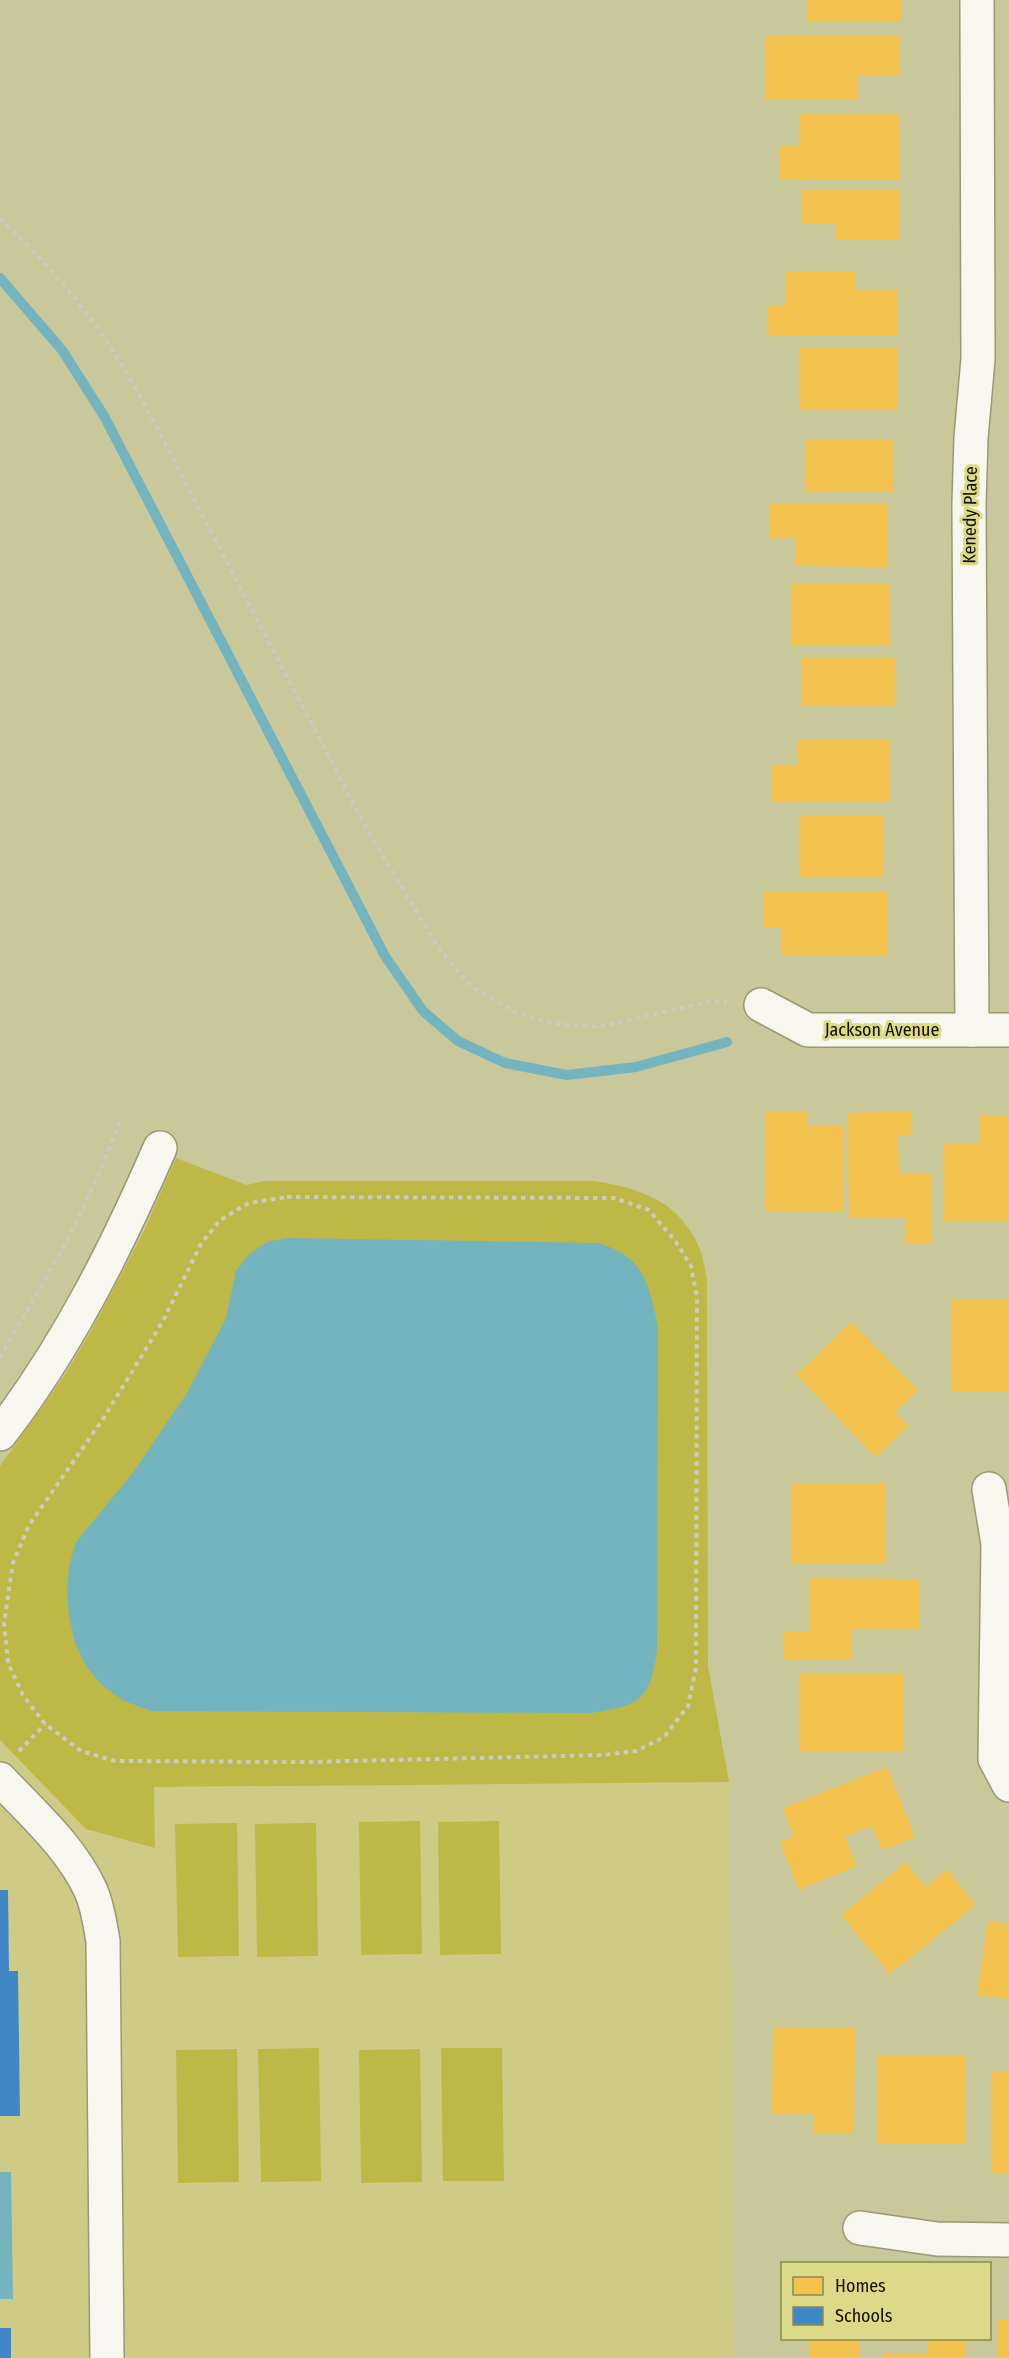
<svg xmlns="http://www.w3.org/2000/svg" width="1009" height="2358" viewBox="0 0 1009 2358" font-family="'Fira Sans Condensed',sans-serif">
	<style>
		.built { fill: #cecb86 }
		.green { fill: #beb946 }
		.water { fill: #73b4bf }
		.homes { fill: #f2c14e }
		.schools { fill: #3f88c5 }
		.lines { fill: none; stroke-linecap: round; stroke-linejoin: round }
		.stream { stroke: #73b4bf; stroke-width: 10 }
		.minor-casing { stroke: #999874; stroke-width: 36 }
		.path { stroke: #cccbbe; stroke-width: 4; stroke-dasharray: 4.5 4.5; stroke-linecap: butt }
		.minor { stroke: #f7f7f0; stroke-width: 33 }
		.labels { text-anchor: middle; dominant-baseline: central; stroke-width: 6; stroke-linejoin: round; paint-order: stroke }
		.street-label { font-size: 18px; fill: #121000; stroke: #dcd988 }
	</style>
	<rect width="100%" height="100%" fill="#c9c89b"/>
	<path class="built" d="M0 1740 86 1829 155 1847 154 1787 729 1782 733 2358H0Z"/>
	<g class="green">
		<path d="M176 1158 247 1185 263 1181H595C641 1189 678 1200 699 1247 703 1257 705 1269 707 1279L708 1666 729 1782 154 1787 155 1848 86 1829 0 1740V1466L64 1376 90 1333 143 1233Z"/>
		<path d="M420 1821 422 1954 361 1955 359 1822Z"/>
		<path d="M499 1821 501 1954 440 1955 438 1822Z"/>
		<path d="M237 1823 239 1956 178 1957 175 1824Z"/>
		<path d="M316 1823 318 1956 257 1957 255 1824Z"/>
		<path d="M319 2048 321 2181 261 2182 258 2049Z"/>
		<path d="M441 2048H502L504 2181H443Z"/>
		<path d="M237 2049 239 2182 178 2183 176 2050Z"/>
		<path d="M420 2049 422 2182 361 2183 359 2050Z"/>
	</g>
	<g class="water">
		<path d="M287 1238 599 1243C646 1258 649 1285 658 1328L657 1650C650 1701 640 1705 592 1713L151 1711 124 1701 102 1685 86 1666 75 1643 69 1616 67 1590 69 1566 76 1542 132 1474 187 1393 226 1318 236 1271 248 1255 267 1242Z"/>
		<path d="M0 2172H11L13 2299H0Z"/>
	</g>
	<g class="homes">
		<rect x="807" y="0" width="95" height="21"/>
		<path d="M766 35H900V75H858V99H766Z"/>
		<path d="M800 114H900V179H780V145H800Z"/>
		<path d="M802 190H900V240H835V223H802Z"/>
		<path d="M785 272H855V290H898V336H768V306H785Z"/>
		<rect x="800" y="348" width="98" height="62"/>
		<path d="M894 439V491L805 492V440Z"/>
		<path d="M770 503 888 504 887 567 795 566V538H769Z"/>
		<rect x="791" y="583" width="99" height="62"/>
		<rect x="801" y="658" width="95" height="48"/>
		<path d="M798 739H889V802H771V765H798Z"/>
		<path d="M799 815H883L884 877H799Z"/>
		<path d="M764 891H888V955H781V927H764Z"/>
		<path d="M808 1111V1126H843V1211H766L765 1112Z"/>
		<path d="M911 1111 912 1136H898L899 1174H931L932 1243H906V1218H849L847 1113Z"/>
		<path d="M980 1115H1009V1222H943V1143H980Z"/>
		<rect x="951" y="1300" width="58" height="91"/>
		<path d="M851 1322 918 1390 895 1412 909 1426 876 1457 796 1375Z"/>
		<rect x="792" y="1484" width="93" height="80"/>
		<path d="M810 1578 920 1579V1630L851 1629V1660L783 1659V1632H809Z"/>
		<rect x="800" y="1673" width="104" height="79"/>
		<path d="M887 1767 915 1837 882 1850 872 1826 845 1837 857 1866 799 1890 780 1842 794 1836 783 1808Z"/>
		<path d="M906 1862 926 1887 947 1869 976 1905 890 1974 841 1915Z"/>
		<path d="M988 1921 1009 1924V1999L977 1995Z"/>
		<path d="M773 2027H855L854 2134 814 2133V2113H772Z"/>
		<rect x="877" y="2055" width="89" height="89"/>
		<rect x="991" y="2072" width="18" height="101"/>
		<rect x="998" y="2319" width="11" height="39"/>
		<rect x="809" y="2338" width="50" height="20"/>
		<path d="M927 2338H966V2358H884V2353H927Z"/>
	</g>
	<g class="schools">
		<path d="M0 1890H8L9 1971H18L20 2116H0Z"/>
		<rect x="0" y="2328" width="11" height="30"/>
	</g>
	<g class="lines">
		<path class="stream" d="M0 278 62 350 104 416 385 956 423 1011 458 1041 505 1063 567 1075 636 1067 727 1042"/>
		<g class="minor-casing">
			<g id="minor">
				<path d="M761 1005 808 1030H1009"/>
				<path d="M972 1030 969 504 971 438 978 359 977 0"/>
				<path d="M0 1434C67 1347 116 1249 160 1148"/>
				<path d="M989 1489 998 1544 995 1759 1009 1785"/>
				<path d="M0 1779C32 1813 71 1847 91 1891 98 1907 100 1924 103 1941L107 2358"/>
				<path d="M860 2228 937 2239 1009 2240"/>
			</g>
		</g>
		<g class="path">
			<path d="M0 218C31 248 61 279 87 314 112 346 131 381 151 416L365 826 439 949 472 987 519 1014 558 1024 598 1027 711 1001 727 1002"/>
			<path d="M287 1197 614 1198 649 1210 676 1242 691 1266 697 1298 696 1668 688 1706 664 1737 636 1751 603 1755 307 1762 115 1761 81 1751 45 1724 23 1695 8 1663 4 1623 13 1563 29 1525 103 1419 163 1321 201 1244 220 1220 249 1203Z"/>
			<path d="M0 1358 68 1239 102 1167 120 1121"/>
			<path d="M19 1751 45 1724"/>
		</g>
		<use href="#minor" class="minor"/>
	</g>
	<g class="labels">
		<g class="street-label">
			<text transform="translate(970 515) rotate(-89)">Kenedy Place</text>
			<text x="882" y="1030">Jackson Avenue</text>
		</g>
	</g>
	<rect x="781" y="2262" width="210" height="78" fill="#dcd988" stroke="#8b8952" stroke-width="1.5"/>
	<rect x="793" y="2277" width="30" height="18" fill="#f2c14e" stroke="#8b8952" stroke-width="1.5"/>
	<text x="835" y="2292" font-size="18" fill="#121000">Homes</text>
	<rect x="793" y="2307" width="30" height="18" fill="#3f88c5" stroke="#8b8952" stroke-width="1.5"/>
	<text x="835" y="2322" font-size="18" fill="#121000">Schools</text>
</svg>
